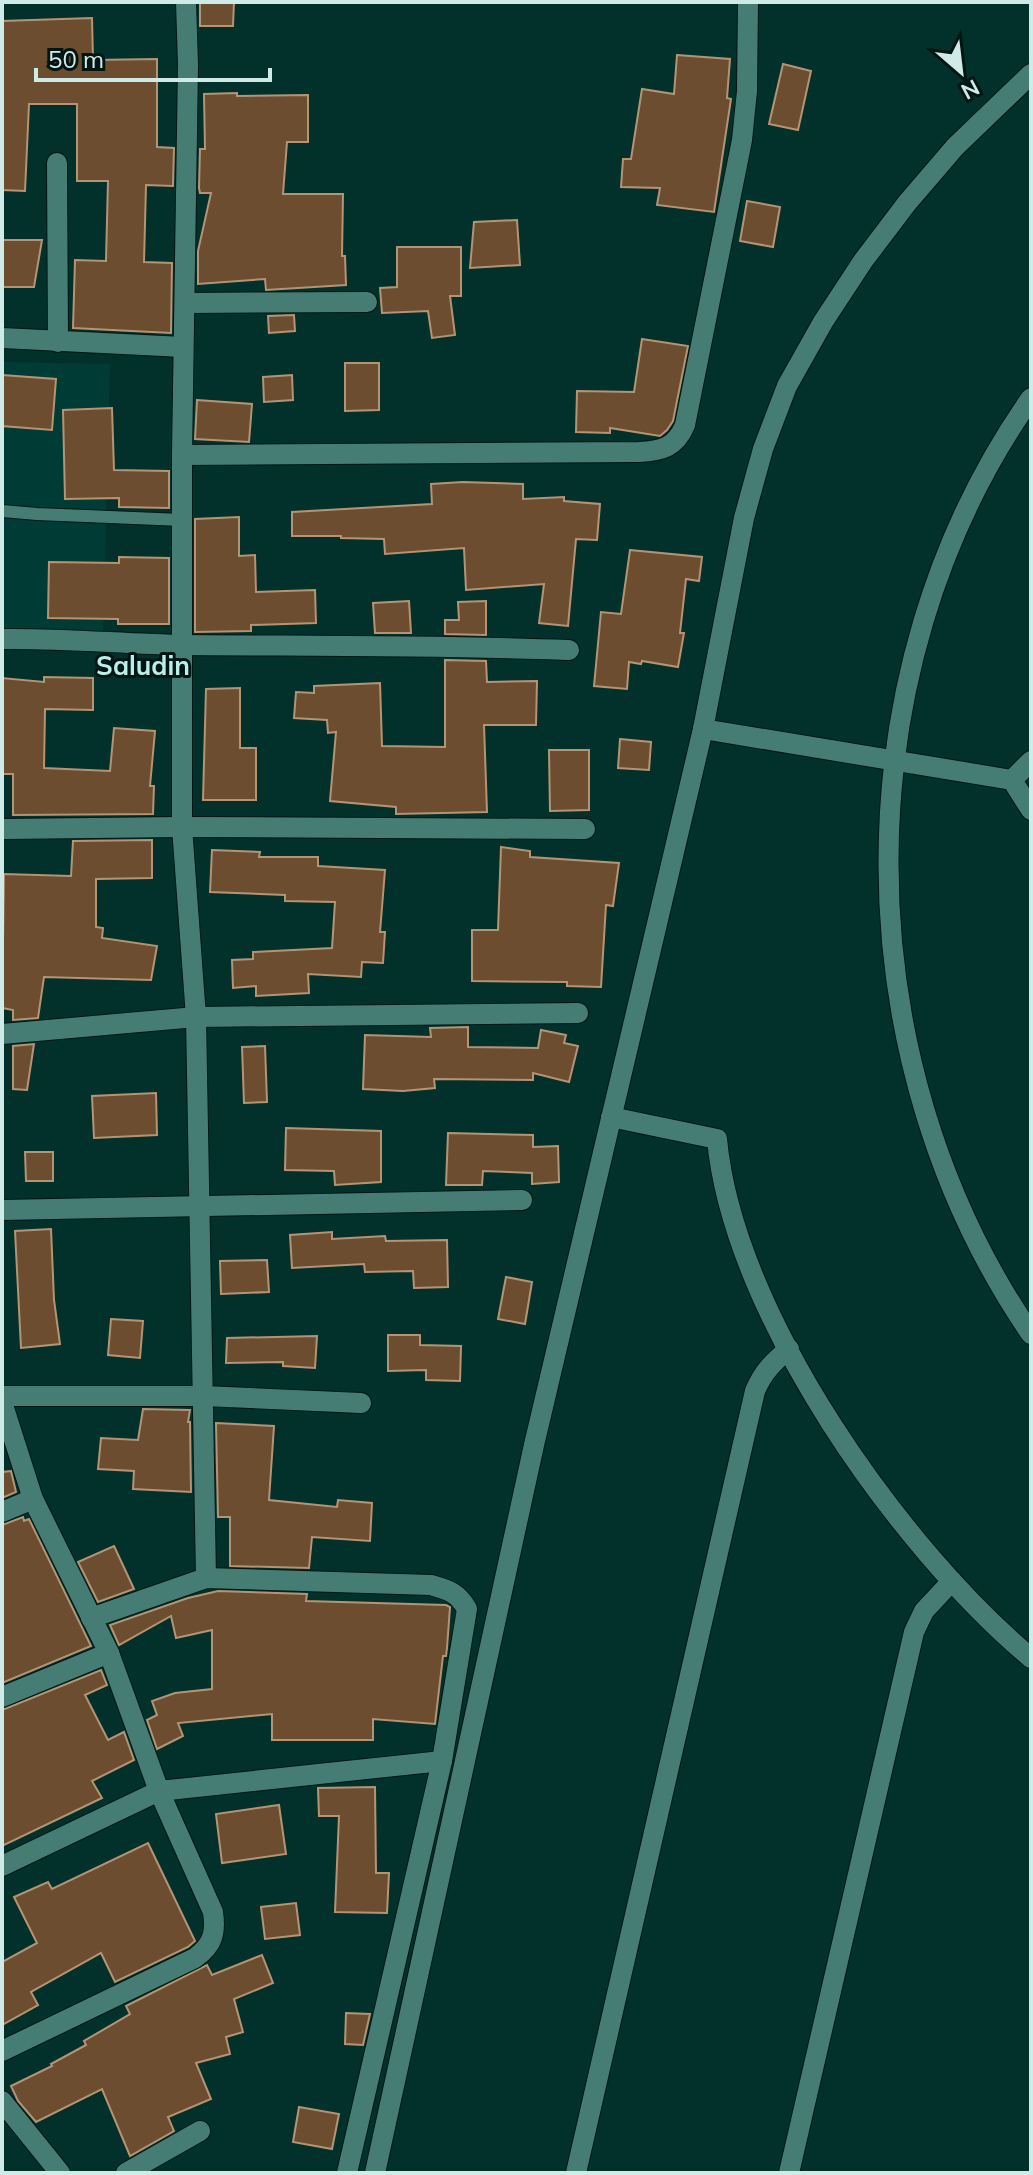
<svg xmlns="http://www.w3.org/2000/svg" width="1033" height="2175" viewBox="0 0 1033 2175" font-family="Mulish,sans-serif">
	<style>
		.built { fill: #003c36 }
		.building { fill: #6c4d2f; stroke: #b59474; stroke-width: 2 }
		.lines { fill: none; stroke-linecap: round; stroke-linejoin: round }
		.lane-casing { stroke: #001714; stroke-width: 14 }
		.street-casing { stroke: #001714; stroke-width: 22 }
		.lane { stroke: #457d75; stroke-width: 12 }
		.street { stroke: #457d75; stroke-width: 20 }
		.labels { text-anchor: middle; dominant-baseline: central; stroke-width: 6; stroke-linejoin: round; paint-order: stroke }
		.neighbourhood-label { font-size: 26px; font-weight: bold; fill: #b7f1e8; stroke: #011613 }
	</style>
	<rect width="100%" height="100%" fill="#02312c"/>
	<path class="built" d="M2 362 110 364 103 633 2 631Z"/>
	<g class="building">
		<path d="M200 2H234L233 26H200Z"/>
		<path d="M92 18 93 60 157 59V147L174 148 173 186 146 185 144 262 172 263 171 333 73 328 75 260 106 261 108 181H77V104H29L25 191 2 190V21Z"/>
		<path d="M677 55 730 59 727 98 731 99 714 212 657 205 660 188 621 187 623 159H631L642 89 674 94Z"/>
		<path d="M783 64 811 71 798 130 769 124Z"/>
		<path d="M237 93V96L308 95V142H287L283 194H343L342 256H345L346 285 266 290 265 279 198 284V251L211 193H200L199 188 200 149H205L204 94Z"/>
		<path d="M747 201 780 207 773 247 740 241Z"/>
		<path d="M517 220 520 265 470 268 474 222Z"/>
		<path d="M2 240H42L34 287H2Z"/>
		<path d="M397 247H461V296H450L455 335 432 338 428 311 382 313 380 288 397 287Z"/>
		<path d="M294 315 295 331 269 333 268 316Z"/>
		<path d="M642 339 688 346 673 421 667 430 660 436 610 428V433L576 432 577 391 634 392Z"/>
		<path d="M345 363H379V410L345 411Z"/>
		<path d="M2 375 56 379 52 430 2 426Z"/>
		<path d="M292 375 293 400 264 402 263 377Z"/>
		<path d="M197 400 252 404 249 442 195 439Z"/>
		<path d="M112 408 114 470 169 471V508L119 507V498L65 499 63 410Z"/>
		<path d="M463 482 523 484V499L564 497V501L600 504 597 540 576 539 568 626 539 623 544 584 466 590 464 548 385 554 384 539 341 538V536H292V512L432 504 431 484Z"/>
		<path d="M239 517V556L255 555 256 592 315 590 316 623 251 625V631L195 632V519Z"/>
		<path d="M630 550 702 557 699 581 686 579 680 633H684L678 667 642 661 641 664 629 662 627 689 594 686 601 612 621 614Z"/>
		<path d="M119 557 169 558V624H118V619L48 618 49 562 119 563Z"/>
		<path d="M409 601 411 633H375L373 603Z"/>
		<path d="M486 601V635L445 634V620H459L458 602Z"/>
		<path d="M445 660 486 661 487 682 537 681 536 725H484L487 812 396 814V807L330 801 336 732 328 733 327 720 294 718 296 692 314 693V686L380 683 382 746 445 747Z"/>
		<path d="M44 677 93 678V710L45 709 44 768 110 771 114 728 155 731 150 786H154L153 814 13 815V774H3L2 678 44 682Z"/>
		<path d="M240 688V748H256V800H203L206 689Z"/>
		<path d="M620 739 651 742 649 770 618 768Z"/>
		<path d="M549 750H589V810L550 811Z"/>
		<path d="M152 840V878L96 879V927L103 928 102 938 157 946 151 980 44 977 38 1018 13 1020V1010L2 1008 4 874 71 876 73 841Z"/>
		<path d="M501 847 530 851V857L619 863 613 906 606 905 601 987 567 986V982L472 981V930H498Z"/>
		<path d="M212 850 260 852 259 857H318V866L385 870 380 932H385L383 963 362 962 361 977 308 974 309 993 256 996V986L233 988 232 960 253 959V952L332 948 335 902 285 901V895L210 892Z"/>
		<path d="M468 1027V1047L538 1048 541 1030 566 1035 564 1043 578 1046 569 1082 533 1073V1080L434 1079 435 1088 403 1091 363 1089 365 1035 431 1037 430 1028Z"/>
		<path d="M34 1044 27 1090 13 1089V1046Z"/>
		<path d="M265 1046 267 1102 244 1103 242 1047Z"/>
		<path d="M156 1093 157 1135 94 1138 92 1096Z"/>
		<path d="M286 1128 381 1131V1182L335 1185 334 1171 285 1170Z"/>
		<path d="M448 1133 533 1135V1147L558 1146 559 1182 532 1184V1173L483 1171 482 1185H446Z"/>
		<path d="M25 1152H53V1181H26Z"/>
		<path d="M51 1229 54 1300 60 1344 21 1348 15 1231Z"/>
		<path d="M332 1232V1239L385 1236 386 1241 447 1240 448 1287 414 1288 413 1271 365 1272 364 1264 292 1268 290 1235Z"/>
		<path d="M267 1260 269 1292 221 1294 220 1261Z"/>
		<path d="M506 1277 532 1282 525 1324 498 1319Z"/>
		<path d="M111 1319 143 1321 140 1358 108 1355Z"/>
		<path d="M388 1335H420V1345L461 1346 460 1381 426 1380V1370L388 1371Z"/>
		<path d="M317 1336 315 1368 283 1366V1362L226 1363 227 1338Z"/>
		<path d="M143 1409 190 1410 188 1422H190L191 1492 133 1489 134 1471 98 1469 101 1438 138 1440Z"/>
		<path d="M216 1423 274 1426 269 1500 337 1507 338 1500 372 1503 370 1541 312 1537 309 1568 230 1566V1517H218Z"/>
		<path d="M11 1471 16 1492 2 1498V1472Z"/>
		<path d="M23 1517 24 1521 29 1519 91 1646 2 1683V1525Z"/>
		<path d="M114 1546 134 1589 98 1602 78 1562Z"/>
		<path d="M218 1591 307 1594 306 1601 446 1605 450 1607 447 1648 446 1656H443L435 1724 373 1719V1740H272V1714L178 1723 183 1736 157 1749 147 1720 157 1715 152 1701 175 1693 212 1689V1630L176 1638 171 1616 119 1645 110 1625 188 1598Z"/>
		<path d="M101 1670 107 1685 85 1695 108 1740 124 1732 134 1760 92 1781 102 1798 2 1846V1710Z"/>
		<path d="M375 1787 376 1873H389L387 1913 335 1912 339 1816H319L318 1788Z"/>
		<path d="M279 1805 286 1854 222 1863 216 1814Z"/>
		<path d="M148 1843 195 1941 188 1947 115 1982 101 1953 31 1992 38 2005 2 2025V1962L37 1943 14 1897 48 1882 52 1889Z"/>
		<path d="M296 1903 300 1935 265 1939 261 1907Z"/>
		<path d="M262 1955 273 1983 234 1999 243 2032 226 2037 230 2054 196 2063 211 2099 168 2117 174 2131 130 2156 102 2089 36 2122 18 2101 11 2086 52 2066 51 2064 86 2045 84 2041 130 2014 126 2006 207 1965 212 1975Z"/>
		<path d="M346 2013 370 2014 363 2045 345 2044Z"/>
		<path d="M299 2107 339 2114 332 2149 293 2142Z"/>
	</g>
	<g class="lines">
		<g class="lane-casing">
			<path id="lane" d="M2 511 37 514 182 520"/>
		</g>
		<g class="street-casing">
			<g id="street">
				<path d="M186 2 188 65 182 455V827L196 1017 206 1578"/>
				<path d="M57 163 58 342"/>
				<path d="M185 303 367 302"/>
				<path d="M2 338 183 347"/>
				<path d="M1031 398C839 671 843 1060 1031 1334"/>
				<path d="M182 455 639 452C662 451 676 447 685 425L742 140 747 91 748 2"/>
				<path d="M2 639C63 638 124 644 185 645 313 646 441 645 569 650"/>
				<path d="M703 729 1012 780 1031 810"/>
				<path d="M1012 780 1031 761"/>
				<path d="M2 829 182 827 585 829"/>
				<path d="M2 1034 196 1017 578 1013"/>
				<path d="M611 1117 717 1139C733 1314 899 1547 1031 1658"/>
				<path d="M2 1210 522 1200"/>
				<path d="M2 1396H204L361 1403"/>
				<path d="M2 1402 33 1499 109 1653 159 1791 213 1912C216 1933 213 1945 195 1958L2 2051"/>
				<path d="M2 1512 33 1499"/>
				<path d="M91 1618 206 1578 431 1585C449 1590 458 1593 467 1609L442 1761 347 2173"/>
				<path d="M2 1697 109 1653"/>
				<path d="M2 1866 159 1791 442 1761"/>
				<path d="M2 2101 60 2173"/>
				<path d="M126 2173 200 2131"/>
				<path d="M375 2173 534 1445 703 729 744 518 763 449 787 386 823 322 863 261 907 203 955 147 1031 74"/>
				<path d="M576 2173 755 1391C763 1372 773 1362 789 1349"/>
				<path d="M789 2173 914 1632 924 1611 952 1581"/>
			</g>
		</g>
		<use href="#lane" class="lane"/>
		<use href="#street" class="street"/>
	</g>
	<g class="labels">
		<g class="neighbourhood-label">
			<text x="143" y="665">Saludin</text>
		</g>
	</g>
	<rect width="1033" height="2175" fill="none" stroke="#cfebe7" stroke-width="8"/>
	<g transform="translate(961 72) rotate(152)" stroke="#011613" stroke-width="6" paint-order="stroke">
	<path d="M0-6L14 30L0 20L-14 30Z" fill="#cfebe7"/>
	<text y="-12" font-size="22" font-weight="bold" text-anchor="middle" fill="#cfebe7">N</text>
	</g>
	<path d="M36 68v12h234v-12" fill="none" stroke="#cfebe7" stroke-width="4"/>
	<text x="48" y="68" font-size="24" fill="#cfebe7" stroke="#011613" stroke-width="6" paint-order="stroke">50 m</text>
</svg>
